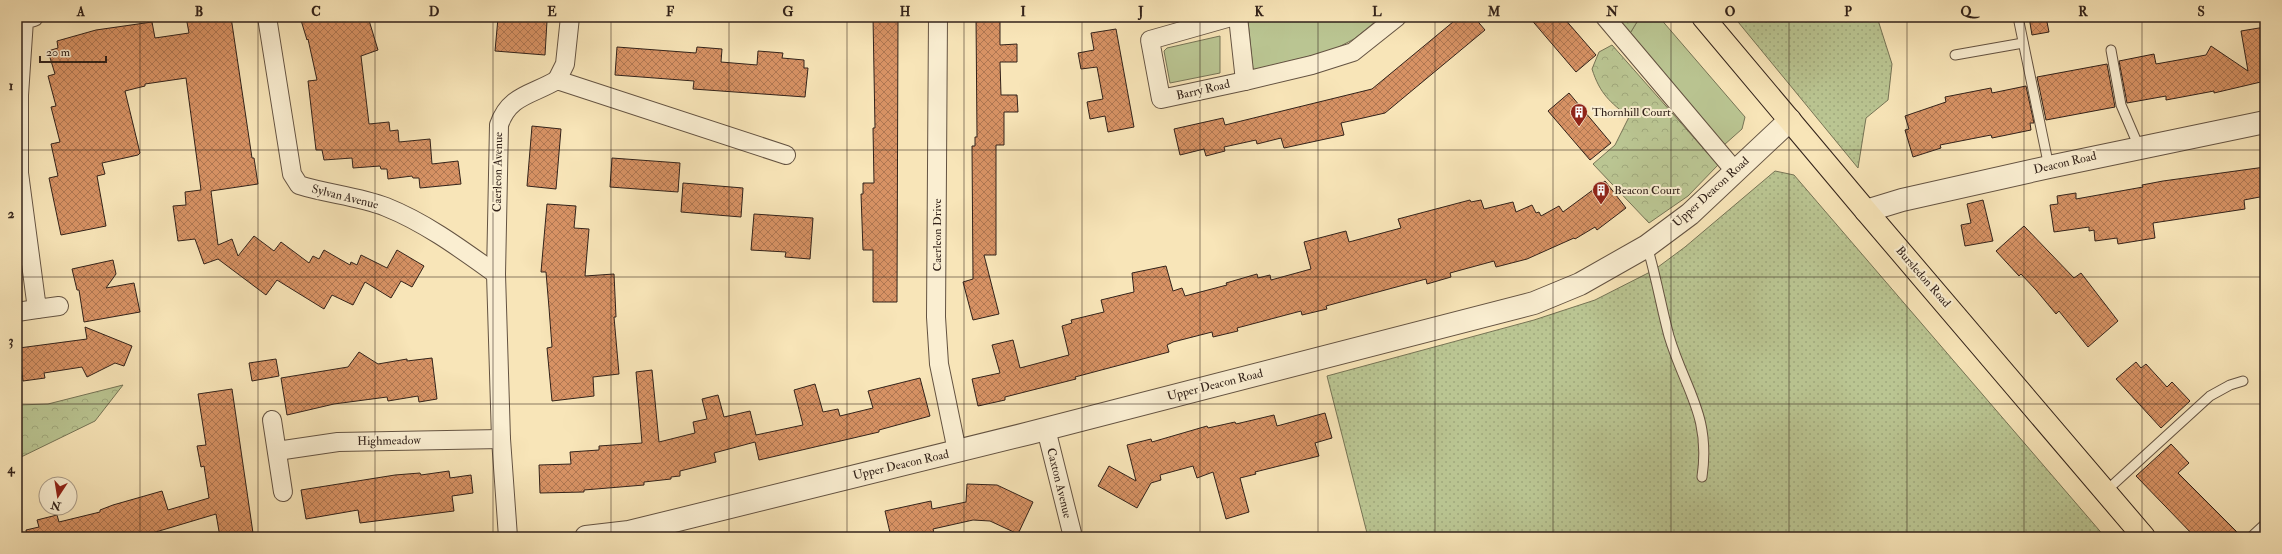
<svg xmlns="http://www.w3.org/2000/svg" width="2282" height="554" viewBox="0 0 2282 554" font-family="'IM FELL Double Pica',serif">
	<style>
		.green { fill: #bac592; stroke: #767456 }
		.forest { fill: url(#forest-crowns); stroke: #767456 }
		.garden { fill: url(#garden-dots); stroke: #767456 }
		.building { fill: url(#building-cross-hatch); stroke: #32221a }
		.lines { fill: none; stroke-linecap: round; stroke-linejoin: round }
		.service-casing { stroke: #645342; stroke-width: 11 }
		.minor-casing { stroke: #645342; stroke-width: 20 }
		.tertiary-casing { stroke: #645342; stroke-width: 24 }
		.primary-casing { stroke: #32221a; stroke-width: 24 }
		.service { stroke: #faeed1; stroke-width: 9 }
		.minor { stroke: #faeed1; stroke-width: 18 }
		.tertiary { stroke: #faeed1; stroke-width: 22 }
		.primary { stroke: #f8e5b8; stroke-width: 22 }
		.grid { fill: none; stroke: #32221a; stroke-width: 1; stroke-opacity: 0.55 }
		.labels { text-anchor: middle; dominant-baseline: central; stroke-width: 4; stroke-linejoin: round; paint-order: stroke }
		.street-label { font-size: 12px; fill: #32221a; stroke: #faeed1 }
		.poi-label { font-size: 12px; fill: #32221a; stroke: #faeed1; text-anchor: start }
		.neatline { fill: none; stroke: #32221a; stroke-width: 1.5 }
		.grid-label { font-size: 13px; text-anchor: middle; font-weight: bold; fill: #32221a }
	</style>
	<defs>
		<pattern id="forest-crowns" width="20" height="18" patternUnits="userSpaceOnUse"><rect width="20" height="18" fill="#bac592"/><path d="M2 6a3 3 0 1 1 6 0M12 15a3 3 0 1 1 6 0" fill="none" stroke="#a0a97d"/></pattern>
		<pattern id="garden-dots" width="8" height="8" patternUnits="userSpaceOnUse"><rect width="8" height="8" fill="#bac592"/><path d="M2 2h.1M6 6h.1" fill="none" stroke="#a0a97d" stroke-width="1.8" stroke-linecap="round"/></pattern>
		<pattern id="building-cross-hatch" width="8" height="8" patternUnits="userSpaceOnUse"><rect width="8" height="8" fill="#d79264"/><path d="M0 0l8 8M0 8l8-8" fill="none" stroke="#af7752"/></pattern>
	</defs>
	<rect width="100%" height="100%" fill="#f8e5b8"/>
	<filter id="stains"><feTurbulence type="fractalNoise" baseFrequency=".005" numOctaves="4"/><feColorMatrix values="0 0 0 0 .2 0 0 0 0 .09 0 0 0 0 .02 0 0 0 .5 -.17"/></filter>
	<radialGradient id="worn" r=".72"><stop offset=".6" stop-color="#630" stop-opacity="0"/><stop offset="1" stop-color="#630" stop-opacity=".3"/></radialGradient>
	<g class="green">
		<path d="M1271 17H1381L1354 39 1331 51 1253 70 1248 21Z"/>
		<path d="M1640 17H1659L1745 117 1742 129 1724 145 1629 35Z"/>
		<path d="M1220 36V73L1170 83 1164 51 1167 48Z"/>
	</g>
	<g class="forest">
		<path d="M1614 17H1640L1629 35Z"/>
		<path d="M1612 45 1718 165 1688 196 1649 223 1593 164 1615 145 1629 117C1610 102 1600 94 1592 69L1599 52Z"/>
		<path d="M123 385 95 421 17 459V405L48 404Z"/>
	</g>
	<g class="garden">
		<path d="M1734 17H1877L1892 64 1888 100 1866 118 1858 168Z"/>
		<path d="M1775 171 1794 175 2105 537H1368L1327 376 1534 320 1595 300 1654 270 1685 247Z"/>
	</g>
	<g class="building">
		<path d="M186 17H231L252 158H254L258 184 211 191 218 245 232 239 238 256 254 236 274 251 281 242 309 263 313 256 319 259 324 250 350 265 351 262 357 265 361 255 387 268 397 250 424 266 412 287 401 281 391 298 365 282 353 305 332 295 324 309 277 280 266 295 218 259 204 264 195 239 178 241 173 206 186 205 185 192 201 190 186 78 145 84V86L125 91 140 153 138 155 102 163 105 174 97 176 106 226 61 235 49 178 58 176 51 144 60 142 51 107 56 106 48 76 55 74 48 51 58 48 57 41 96 30 152 22 155 38 189 33Z"/>
		<path d="M300 17H368L378 50 361 56 369 124 389 122 390 131 398 130 399 142 430 139 432 164 458 161 461 184 420 188 419 178H413L412 176 388 179 387 169H381L380 166 353 168 352 158 324 160 322 150H316L308 81 317 80 308 39 307 40Z"/>
		<path d="M873 17H898L897 302H873V250H863L861 194H863V183H874L873 128H875Z"/>
		<path d="M976 17H1000V45L1017 44V62H1000L1001 95H1017L1018 112H1004V145H996V255H984L999 314 973 320 963 282 973 279 972 146H975V137H977Z"/>
		<path d="M1459 17H1474L1485 30 1385 113 1341 123 1344 135 1284 148 1281 138 1257 144 1256 140 1224 147 1225 151 1206 156 1204 149 1180 155 1174 129 1223 118 1225 125 1372 89Z"/>
		<path d="M1529 17H1563L1596 55 1576 72Z"/>
		<path d="M2029 17H2046L2049 32 2032 35Z"/>
		<path d="M498 18 547 21 545 55 495 51Z"/>
		<path d="M2265 27V81L2214 93V91L2166 100V96L2127 103 2119 61 2154 54 2156 64 2206 55 2211 46 2248 71 2241 31Z"/>
		<path d="M1116 29 1134 127 1108 132 1105 116 1090 119 1087 102 1103 99 1097 67 1081 69 1078 53 1094 50 1091 33Z"/>
		<path d="M617 47 696 53 697 47 722 49 721 62 757 65 758 51 783 53 782 58 804 60V68H808L805 97 693 89 694 81 615 75Z"/>
		<path d="M2107 64 2115 107 2046 120 2037 77Z"/>
		<path d="M2026 86 2034 123H2030L2031 130 1992 138 1991 135 1940 145 1941 148 1913 157 1905 130 1909 129 1905 116 1946 102 1945 97 1991 88 1992 93Z"/>
		<path d="M1569 93 1611 143 1590 160 1548 111Z"/>
		<path d="M532 126 561 129 556 189 527 186Z"/>
		<path d="M612 158 680 163 678 192 610 187Z"/>
		<path d="M2265 167V196L2244 200 2245 209 2153 223 2155 238 2118 244 2117 238 2095 241 2094 230 2089 231V227L2054 232 2050 205 2058 204 2057 196 2076 193V199L2143 187 2142 185 2163 181Z"/>
		<path d="M1605 181 1626 208 1597 230 1595 227 1575 239 1574 238 1527 259 1496 267 1494 261 1450 273 1451 277 1427 284 1426 279 1326 306 1327 309 1302 315 1301 311 1237 328 1238 331 1213 337 1212 332 1173 342 1167 345 1169 352 1075 377 1076 379 1005 397V400L978 406 972 379 1000 373 992 345 1013 340 1020 368 1069 355 1062 326 1072 323 1071 320 1104 312 1101 300 1134 292 1132 273 1166 266 1173 291 1182 288 1185 296 1227 285 1226 283 1257 274 1258 278 1270 275 1271 280 1311 269 1304 242 1346 231 1349 242 1401 228 1398 219 1470 200 1471 202 1481 200 1484 209 1513 202 1516 212 1532 205 1536 213 1539 212 1541 216 1559 206 1563 212Z"/>
		<path d="M683 183 743 188 741 217 681 212Z"/>
		<path d="M1983 200 1993 241 1965 246 1961 225 1971 223 1967 204Z"/>
		<path d="M547 204 576 206 574 228 589 229 585 276 614 274 616 317H614L619 374 593 377 594 396 552 401 547 348 552 347 549 308 546 272H541Z"/>
		<path d="M754 214 813 218 810 259 785 257 786 252 751 250Z"/>
		<path d="M2024 226 2074 278 2081 273 2118 321 2088 347 2059 311 2056 314 2036 290 2021 274 2019 276 1996 251Z"/>
		<path d="M113 260 116 274 106 288 134 283 140 312 84 322 79 290H77L72 269Z"/>
		<path d="M85 327 132 346 124 366 115 363 87 377 82 367 44 373 45 378 23 381 19 348 87 339Z"/>
		<path d="M359 352 378 364 407 359V361L432 358 437 399 419 402 418 396 388 401 387 397 334 404 287 415 281 378 348 367Z"/>
		<path d="M276 359 279 376 252 381 249 363Z"/>
		<path d="M2136 362 2141 368 2146 364 2167 387 2172 382 2190 401 2161 428 2116 379Z"/>
		<path d="M652 370 659 442 695 433 693 422 707 419 702 399 718 395 724 417 750 411 756 435 803 425 794 390 815 384 823 412 838 409 840 416 873 408 868 391 920 378 930 416 879 430V432L759 460 755 442 714 453 716 462 680 471V476L671 477V479L644 482V485L584 490V492L540 493 539 465 571 464 570 452 599 450V446L642 443 636 372Z"/>
		<path d="M232 389 253 533 220 537 216 514 139 537H27L26 530 39 527 37 520 57 515 59 522 100 512V510L113 505 162 491 168 510 209 498 204 466 201 467 197 446 206 445 198 394Z"/>
		<path d="M1325 413 1332 438 1315 443 1319 456 1255 472 1256 474 1240 478 1249 512 1226 519 1213 472 1197 478 1193 466 1160 475 1161 480 1151 483 1137 508 1098 486 1109 466 1136 481 1127 445 1151 439 1152 442 1207 426 1208 428 1235 422 1236 424 1274 415 1277 426Z"/>
		<path d="M2171 444 2189 463 2178 473 2242 537H2195L2136 476Z"/>
		<path d="M449 471 450 478 471 475 473 493 452 496 454 511 360 523 358 510 306 519 301 490 395 475 420 473 421 475Z"/>
		<path d="M967 484 997 485 1033 502 1018 534 990 521 973 520 933 529 935 537H891L885 511 931 501 932 509 966 502Z"/>
	</g>
	<g class="lines">
		<g class="service-casing">
			<g id="service">
				<path d="M2018 17 2049 167"/>
				<path d="M2111 50 2121 105 2139 147"/>
				<path d="M1955 55 2023 43"/>
				<path d="M1647 246C1656 276 1661 306 1669 336 1685 390 1711 415 1702 477"/>
				<path d="M2106 491 2210 396 2230 385 2243 381"/>
				<path d="M2251 537 2265 524"/>
			</g>
		</g>
		<g class="minor-casing">
			<g id="minor">
				<path d="M34 17 24 20 19 95V173L37 309 59 306"/>
				<path d="M267 17 292 174 299 185C327 194 358 196 386 207 426 223 461 249 496 274"/>
				<path d="M938 17 936 317 939 364 957 451"/>
				<path d="M1231 17 1150 40 1161 99 1245 81"/>
				<path d="M1238 17 1245 81 1312 65 1353 52 1397 17"/>
				<path d="M1605 17 1735 171"/>
				<path d="M557 80 565 64 570 17"/>
				<path d="M17 312 37 309"/>
				<path d="M272 420 283 492"/>
				<path d="M1046 429 1073 537"/>
				<path d="M277 451 338 442 501 439"/>
				<path d="M508 537 501 439 496 274 499 125C509 95 532 95 557 80L786 155"/>
			</g>
		</g>
		<g class="tertiary-casing">
			<g id="tertiary">
				<path d="M1866 211 1902 200 2049 167 2265 122"/>
				<path d="M586 537 629 532 1030 433 1534 303 1580 284 1647 246 1690 214 1790 120"/>
			</g>
		</g>
		<g class="primary-casing">
			<path id="primary" d="M1703 17 1866 211 2144 537"/>
		</g>
		<use href="#service" class="service"/>
		<use href="#minor" class="minor"/>
		<use href="#tertiary" class="tertiary"/>
		<use href="#primary" class="primary"/>
	</g>
	<path class="grid" d="M140 17V537M258 17V537M375 17V537M493 17V537M611 17V537M729 17V537M847 17V537M964 17V537M1082 17V537M1200 17V537M1318 17V537M1435 17V537M1553 17V537M1671 17V537M1789 17V537M1907 17V537M2024 17V537M2142 17V537M17 150H2265M17 277H2265M17 404H2265"/>
	<defs>
		<g id="building-pin" transform="scale(0.9)"><path d="M0 17L-7.5 6A9.5 9.5 0 1 1 7.5 6Z" fill="#8f2418" stroke="#faeed1"/><path d="M-4-6H4V6H1V3H-1V6H-4ZM-2.5-4.3h1.7v1.8h-1.7ZM.8-4.3h1.7v1.8H.8ZM-2.5-1h1.7V.8h-1.7ZM.8-1h1.7V.8H.8Z" fill="#fff"/></g>
	</defs>
	<g fill-rule="evenodd">
		<use href="#building-pin" x="1579" y="112"/>
		<use href="#building-pin" x="1601" y="190"/>
	</g>
	<g class="labels">
		<g class="street-label">
			<text transform="translate(1203 90) rotate(-13)">Barry Road</text>
			<text transform="translate(2065 163) rotate(-13)">Deacon Road</text>
			<text transform="translate(498 172) rotate(-89)">Caerleon Avenue</text>
			<text transform="translate(1711 192) rotate(-42)">Upper Deacon Road</text>
			<text transform="translate(345 197) rotate(14)">Sylvan Avenue</text>
			<text transform="translate(937 235) rotate(-90)">Caerleon Drive</text>
			<text transform="translate(1923 277) rotate(49)">Bursledon Road</text>
			<text transform="translate(1215 385) rotate(-14)">Upper Deacon Road</text>
			<text transform="translate(389 441) rotate(-1)">Highmeadow</text>
			<text transform="translate(901 465) rotate(-13)">Upper Deacon Road</text>
			<text transform="translate(1059 483) rotate(76)">Caxton Avenue</text>
		</g>
		<g class="poi-label">
			<text x="1592" y="112">Thornhill Court</text>
			<text x="1614" y="190">Beacon Court</text>
		</g>
	</g>
	<rect width="2282" height="554" fill="none" stroke="#f8e5b8" stroke-width="44"/>
	<g transform="translate(58 496) rotate(192)"><circle r="19" fill="#faeed1" stroke="#aa9c88"/>
	<path d="M0-3L7 15L0 10L-7 15Z" fill="#8f2418"/>
	<text y="-6" font-size="11" font-weight="bold" text-anchor="middle" fill="#32221a">N</text>
	</g>
	<path d="M40 56v6h66v-6" fill="none" stroke="#32221a" stroke-width="2"/>
	<text x="46" y="56" font-size="12" fill="#32221a" stroke="#faeed1" stroke-width="3" paint-order="stroke">20 m</text>
	<rect x="22" y="22" width="2238" height="510" class="neatline"/>
	<g class="grid-label">
		<text x="81" y="16">A</text>
		<text x="199" y="16">B</text>
		<text x="316" y="16">C</text>
		<text x="434" y="16">D</text>
		<text x="552" y="16">E</text>
		<text x="670" y="16">F</text>
		<text x="788" y="16">G</text>
		<text x="905" y="16">H</text>
		<text x="1023" y="16">I</text>
		<text x="1141" y="16">J</text>
		<text x="1259" y="16">K</text>
		<text x="1377" y="16">L</text>
		<text x="1494" y="16">M</text>
		<text x="1612" y="16">N</text>
		<text x="1730" y="16">O</text>
		<text x="1848" y="16">P</text>
		<text x="1966" y="16">Q</text>
		<text x="2083" y="16">R</text>
		<text x="2201" y="16">S</text>
		<text x="11" y="90">1</text>
		<text x="11" y="218">2</text>
		<text x="11" y="345">3</text>
		<text x="11" y="473">4</text>
	</g>
	<rect width="100%" height="100%" filter="url(#stains)"/>
	<rect width="100%" height="100%" fill="url(#worn)"/>
</svg>
